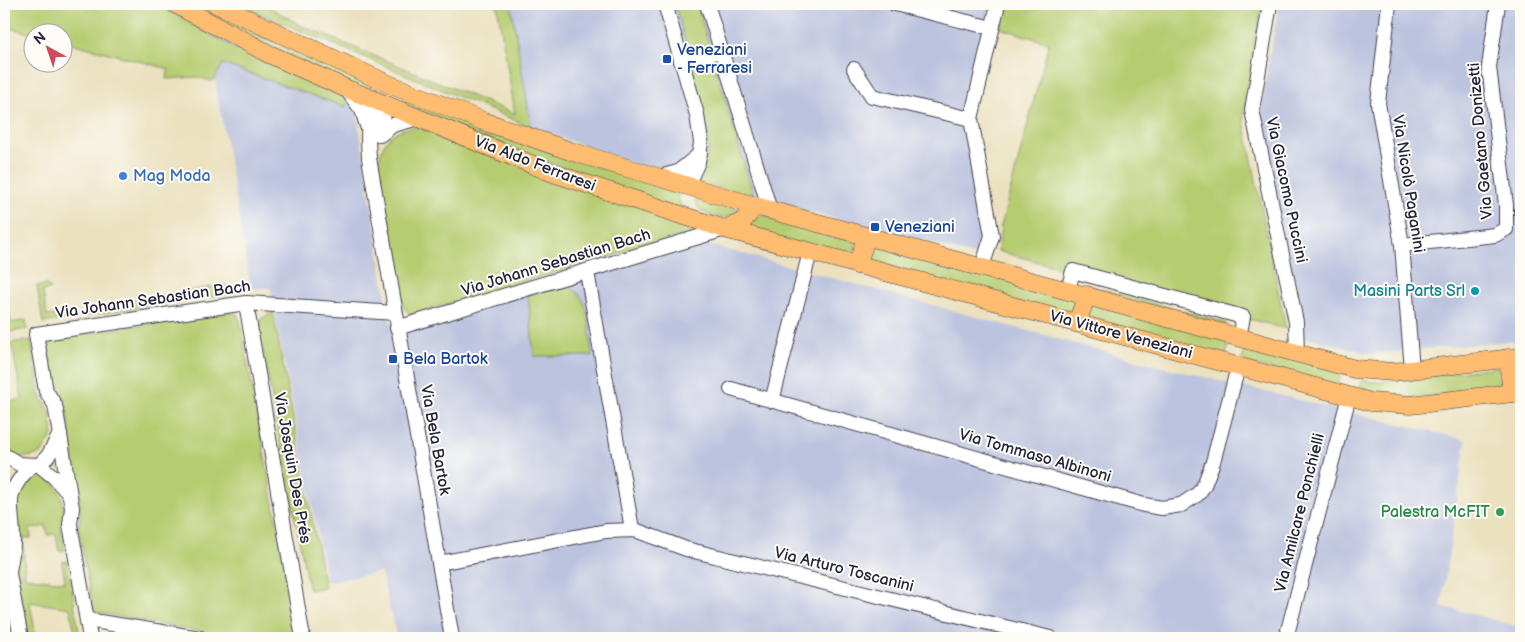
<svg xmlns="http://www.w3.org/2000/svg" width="1525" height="642" viewBox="0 0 1525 642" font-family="'Balsamiq Sans',sans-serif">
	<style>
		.industrial { fill: #bcc3de }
		.green { fill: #b6cc70; stroke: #6c7756 }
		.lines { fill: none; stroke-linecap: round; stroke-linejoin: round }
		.minor-casing { stroke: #403f4f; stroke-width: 16 }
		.major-casing { stroke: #403f4f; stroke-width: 19 }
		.minor { stroke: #fff; stroke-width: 14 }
		.major { stroke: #fdbc70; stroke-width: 18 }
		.transit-dot { fill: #1a4fb4; stroke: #fdfcf7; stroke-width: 2 }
		.shop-dot { fill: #3f7fe0; stroke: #fdfcf7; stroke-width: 2 }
		.culture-dot { fill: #0f9aa8; stroke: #fdfcf7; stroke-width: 2 }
		.leisure-dot { fill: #2e9e5b; stroke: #fdfcf7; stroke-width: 2 }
		.labels { text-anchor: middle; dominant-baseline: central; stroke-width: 4; stroke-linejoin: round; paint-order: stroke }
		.transit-label { font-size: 16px; fill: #164399; stroke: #fdfcf7; text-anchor: start }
		.street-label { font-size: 16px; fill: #22223b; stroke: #fdfcf7 }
		.shop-label { font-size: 16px; fill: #366cbe; stroke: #fdfcf7; text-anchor: start }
		.culture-label { font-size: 16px; fill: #0d838f; stroke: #fdfcf7; text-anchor: end }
		.leisure-label { font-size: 16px; fill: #27864d; stroke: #fdfcf7; text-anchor: end }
	</style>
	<rect width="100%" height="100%" fill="#fdfcf7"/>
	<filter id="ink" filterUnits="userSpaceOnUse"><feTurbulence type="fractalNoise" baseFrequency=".02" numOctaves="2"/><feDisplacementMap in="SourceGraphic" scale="10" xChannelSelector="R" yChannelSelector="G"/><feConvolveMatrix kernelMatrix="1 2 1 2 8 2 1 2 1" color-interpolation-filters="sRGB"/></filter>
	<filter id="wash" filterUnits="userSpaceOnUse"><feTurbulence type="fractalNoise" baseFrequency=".0096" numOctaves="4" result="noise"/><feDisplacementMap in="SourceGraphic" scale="20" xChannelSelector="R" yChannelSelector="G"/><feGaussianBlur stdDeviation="1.12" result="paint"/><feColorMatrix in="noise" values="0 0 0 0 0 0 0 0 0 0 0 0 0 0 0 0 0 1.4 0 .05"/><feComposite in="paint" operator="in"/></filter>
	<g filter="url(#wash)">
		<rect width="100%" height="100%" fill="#ebe1bf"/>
		<g class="industrial">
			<path d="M511 4H991L967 103 965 126 985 235 978 256 662 174 531 127Z"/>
			<path d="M1279 4H1521V340L1372 354 1300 336 1260 112Z"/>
			<path d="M206 26 355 101 390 323 684 238 1162 367 1466 440 1441 606 1521 627V638H447L446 636 397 638 381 572 327 582 270 288H251Z"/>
		</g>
		<g class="green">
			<path d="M4 4H161L190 23 245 54 349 100 345 107 223 64 213 81 196 77 166 79 169 69 63 41 62 32 32 34 4 26Z"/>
			<path d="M186 4H205L227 16 370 81 366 92Z"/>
			<path d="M237 4H264L300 25 515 114 497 4H511L531 127Z"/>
			<path d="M675 4H697L709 45 688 50Z"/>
			<path d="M1007 4H1262L1243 116 1286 329 998 251 1001 226 1049 43 1000 28Z"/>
			<path d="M713 59 754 197 695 182 709 149 706 127 692 64Z"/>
			<path d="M408 95 538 148 670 190 677 193 682 210 644 198 399 106Z"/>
			<path d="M416 127 686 223 693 227V232L410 315 403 306 378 162C384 138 391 130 416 127Z"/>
			<path d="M694 197 744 211C726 222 699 220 694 197Z"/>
			<path d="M762 215 857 241 852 259 744 228Z"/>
			<path d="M871 244 1077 299 1070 318 866 262Z"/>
			<path d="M4 282 11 323 26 320 27 329 4 333V328L7 327 4 306Z"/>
			<path d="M47 285 51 289 43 291 47 316 63 314 68 319 43 323 37 286Z"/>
			<path d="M224 285 231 287 233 293 86 316 85 311 126 305V301Z"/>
			<path d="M1087 285 1226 323 1225 329 1086 291Z"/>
			<path d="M561 286C593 288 589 332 592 356H534L528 295Z"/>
			<path d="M1089 303 1230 340 1225 358 1084 320Z"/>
			<path d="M230 312 237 314 240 321 296 626 295 638H234L94 612 78 528 81 513 66 407 55 388 46 339Z"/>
			<path d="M273 312 325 587 309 590 260 336 261 319Z"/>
			<path d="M31 340 40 394 50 412 53 435 41 454 22 458 4 449V403L22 399 12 346 4 347V344Z"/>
			<path d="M1246 348 1341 371 1338 386 1241 362Z"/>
			<path d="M1498 367 1500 389 1405 399 1359 392 1361 380 1376 382Z"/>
			<path d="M35 474C59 475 67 505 63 524L60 525 65 550 59 551 56 534 48 535 46 526 30 529 31 538H23L25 577 65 582 62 562 67 561 80 638H76L70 608 30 602 36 638H29L16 569 11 504 27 476Z"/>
			<path d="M4 580 15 638H4Z"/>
		</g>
	</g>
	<g filter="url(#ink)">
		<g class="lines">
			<g class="minor-casing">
				<g id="minor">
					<path d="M665 4 697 115 701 142 698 162 687 186"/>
					<path d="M707 4 770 210"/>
					<path d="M895 4 992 28"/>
					<path d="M1270 4 1252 110 1296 322 1297 353"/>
					<path d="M1389 4 1378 103 1402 245 1412 370"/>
					<path d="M681 61 721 51"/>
					<path d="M854 69 872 96 971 119"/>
					<path d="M346 89 362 110 367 126"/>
					<path d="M381 133 384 113 379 102C365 119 368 137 369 158L452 638"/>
					<path d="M380 135 393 125 419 118"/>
					<path d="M659 177 678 172 700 154"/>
					<path d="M1402 245 1495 235 1506 229V205L1489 67 1498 4"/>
					<path d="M982 267 992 236 971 119 998 4"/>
					<path d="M587 272 632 529"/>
					<path d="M1068 290 1073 271 1243 317 1239 337"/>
					<path d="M246 303 303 638"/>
					<path d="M397 328 725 229"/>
					<path d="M731 389 1144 505 1162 508 1181 505 1198 494 1204 485 1213 462 1238 367"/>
					<path d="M772 401 810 252"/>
					<path d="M60 434 48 456 39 465 54 477 69 494"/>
					<path d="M4 455 19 464 37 465"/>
					<path d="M7 563 21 638"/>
					<path d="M439 563 606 531 635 530 686 549 1050 638"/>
					<path d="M9 572C10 563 13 553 13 544 14 504 0 498 31 466"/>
					<path d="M87 620 200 638"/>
					<path d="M90 638 70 524 72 508 55 405 46 391 36 334 246 303 395 313"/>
					<path d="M1286 638 1349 396"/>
				</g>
			</g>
			<g class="major-casing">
				<g id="major">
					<path d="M175 4 269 54 345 88 553 173 678 214 725 229 1371 402 1410 405 1521 392"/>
					<path d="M216 4 386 83 483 121 570 151 755 206 1355 369 1393 372 1521 357"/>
					<path d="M725 229 742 222 755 206"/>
					<path d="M857 265 867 236"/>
					<path d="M1077 323 1087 295"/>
					<path d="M1508 358 1512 393"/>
				</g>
			</g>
			<use href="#minor" class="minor"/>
			<use href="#major" class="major"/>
		</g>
	</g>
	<g class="transit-dot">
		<rect x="662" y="54" width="10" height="10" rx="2.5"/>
		<rect x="870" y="222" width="10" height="10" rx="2.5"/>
		<rect x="388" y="354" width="10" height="10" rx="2.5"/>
	</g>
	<circle class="shop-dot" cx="123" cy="176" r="5"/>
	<circle class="culture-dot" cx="1475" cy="291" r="5"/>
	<circle class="leisure-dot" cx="1500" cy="512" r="5"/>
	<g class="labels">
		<g class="transit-label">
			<text x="677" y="50">Veneziani<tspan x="677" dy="18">- Ferraresi</tspan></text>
			<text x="885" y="227">Veneziani</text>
			<text x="403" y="359">Bela Bartok</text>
		</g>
		<g class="street-label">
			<text transform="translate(1481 141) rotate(-95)">Via Gaetano Donizetti</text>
			<text transform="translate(535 164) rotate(21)">Via Aldo Ferraresi</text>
			<text transform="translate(1408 184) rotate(81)">Via Nicolò Paganini</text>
			<text transform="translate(1286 190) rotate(78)">Via Giacomo Puccini</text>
			<text transform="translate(556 263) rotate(-17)">Via Johann Sebastian Bach</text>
			<text transform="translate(153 300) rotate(-8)">Via Johann Sebastian Bach</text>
			<text transform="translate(1121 335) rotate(15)">Via Vittore Veneziani</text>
			<text transform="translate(435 440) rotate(80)">Via Bela Bartok</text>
			<text transform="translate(1035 456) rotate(16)">Via Tommaso Albinoni</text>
			<text transform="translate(292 468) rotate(80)">Via Josquin Des Prés</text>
			<text transform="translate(1300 513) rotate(-76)">Via Amilcare Ponchielli</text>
			<text transform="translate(844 570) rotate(14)">Via Arturo Toscanini</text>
		</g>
		<g class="shop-label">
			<text x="133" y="176">Mag Moda</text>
		</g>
		<g class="culture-label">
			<text x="1465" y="291">Masini Parts Srl</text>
		</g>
		<g class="leisure-label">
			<text x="1490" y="512">Palestra McFIT</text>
		</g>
	</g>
	<rect width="1525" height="642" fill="none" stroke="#fdfcf7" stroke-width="20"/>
	<g transform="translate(48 48) rotate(320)"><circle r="24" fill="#fdfcf7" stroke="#a5a5ac"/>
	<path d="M0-4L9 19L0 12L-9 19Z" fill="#d1495b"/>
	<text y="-8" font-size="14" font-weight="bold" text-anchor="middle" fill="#22223b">N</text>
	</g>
</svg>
